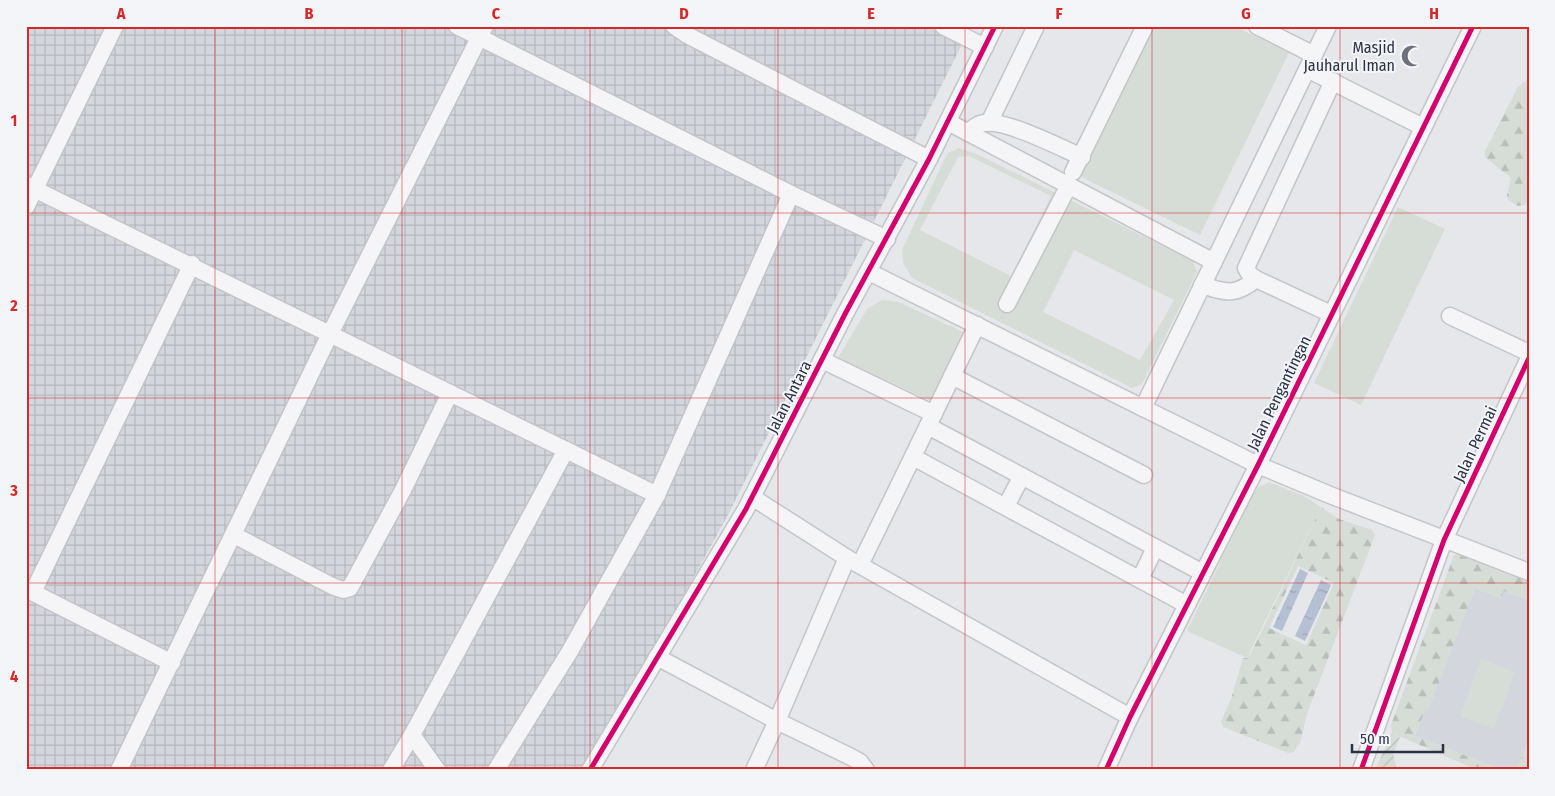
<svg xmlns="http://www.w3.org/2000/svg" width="1555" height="796" viewBox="0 0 1555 796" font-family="'Fira Sans Condensed',sans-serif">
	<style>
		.built { fill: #d4d6dd }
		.industrial { fill: url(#industrial-grid) }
		.grass { fill: #d6ddd6; fill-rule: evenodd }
		.forest { fill: url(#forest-firs); fill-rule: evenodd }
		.garden { fill: url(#garden-furrows) }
		.water { fill: url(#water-ripples) }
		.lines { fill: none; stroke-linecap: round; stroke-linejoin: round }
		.minor-casing { stroke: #c4c5c8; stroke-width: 19 }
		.minor { stroke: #f5f5f7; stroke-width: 16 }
		.cycleway-casing { stroke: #f4f5f9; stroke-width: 8 }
		.cycleway { stroke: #d6006c; stroke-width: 5 }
		.grid { fill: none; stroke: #d62828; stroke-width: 1; stroke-opacity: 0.55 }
		.labels { text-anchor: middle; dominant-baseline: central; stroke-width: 4; stroke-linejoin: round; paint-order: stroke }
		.poi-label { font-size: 16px; fill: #2c3244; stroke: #f4f5f9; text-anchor: end }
		.street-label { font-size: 16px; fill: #2c3244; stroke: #f4f5f9 }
		.neatline { fill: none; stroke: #d62828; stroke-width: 2 }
		.grid-label { font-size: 16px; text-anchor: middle; font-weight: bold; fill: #d62828 }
	</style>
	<defs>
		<pattern id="industrial-grid" width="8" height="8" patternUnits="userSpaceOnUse" patternTransform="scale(1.25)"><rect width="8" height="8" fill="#d4d6dd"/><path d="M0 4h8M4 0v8" fill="none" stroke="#b6b8bf"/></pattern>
		<pattern id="forest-firs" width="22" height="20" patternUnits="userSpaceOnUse" patternTransform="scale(1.25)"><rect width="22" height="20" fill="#d6ddd6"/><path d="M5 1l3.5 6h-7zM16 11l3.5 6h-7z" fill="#b8beb9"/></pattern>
		<pattern id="garden-furrows" width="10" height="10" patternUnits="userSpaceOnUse" patternTransform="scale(1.25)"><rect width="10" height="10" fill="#d6ddd6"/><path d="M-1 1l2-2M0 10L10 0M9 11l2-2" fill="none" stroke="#b8beb9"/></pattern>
		<pattern id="water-ripples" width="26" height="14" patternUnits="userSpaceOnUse" patternTransform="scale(1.25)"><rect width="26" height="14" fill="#b6c0d4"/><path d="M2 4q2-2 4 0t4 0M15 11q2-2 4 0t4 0" fill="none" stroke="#9da5b7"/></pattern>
	</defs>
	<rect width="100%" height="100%" fill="#e6e7ea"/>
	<path class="built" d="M1475 588 1501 598 1504 591 1529 600V739L1517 770H1502L1415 736 1425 710H1428Z"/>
	<path class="industrial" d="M26 26H971L729 513 588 770H26Z"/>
	<g class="grass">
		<path d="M1155 26H1234L1289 53 1200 235 1081 177Z"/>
		<path d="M959 148 979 155 1193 261 1197 272 1142 384 1132 388 912 278 903 263 902 250 945 158 948 153ZM969 156 1051 196 1011 276 920 230 958 157ZM1074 250 1174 300 1140 360 1043 312Z"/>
		<path d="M1398 207 1445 229 1361 405 1314 383Z"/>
		<path d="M882 300 899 302 965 333 931 401 838 358 867 309Z"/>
		<path d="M1269 482 1304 496 1321 507 1247 658 1187 631 1252 496 1259 487Z"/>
		<path d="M1481 659 1515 672 1494 729 1460 716Z"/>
	</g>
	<g class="forest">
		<path d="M1529 78V199L1524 205 1518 206 1508 200 1507 195 1511 178 1485 157V151L1518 87Z"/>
		<path d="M1321 507 1339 519 1372 530 1375 535 1307 714 1300 743 1294 752 1288 753 1223 727 1221 721 1231 699 1243 658H1247L1252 651ZM1298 566 1334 583 1306 645 1269 628Z"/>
		<path d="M1460 553 1529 579V600L1504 591 1501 598 1475 588 1428 711 1425 710 1415 736 1502 770H1477L1392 733 1391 725 1454 555Z"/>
		<path d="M1529 739V770H1517Z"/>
	</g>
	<path class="garden" d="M1392 733 1400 737 1393 754 1397 770H1375Z"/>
	<g class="water">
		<path d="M1300 569 1308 573 1282 631 1273 627Z"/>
		<path d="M1321 580 1331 585 1305 641 1295 636Z"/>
	</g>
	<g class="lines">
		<g class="minor-casing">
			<g id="minor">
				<path d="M457 26 791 194 887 239"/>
				<path d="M674 26 687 35 929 159"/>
				<path d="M943 26 985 47"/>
				<path d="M1257 26 1314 55"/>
				<path d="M1307 69 1423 127"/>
				<path d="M948 122 1214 262"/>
				<path d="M989 123 1036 26"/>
				<path d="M968 133C973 128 977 124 984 123 1005 119 1061 148 1082 157"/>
				<path d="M1073 172 1145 26"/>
				<path d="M26 185 566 450"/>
				<path d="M26 207 115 26"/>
				<path d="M869 272 1258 465 1330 495 1529 572"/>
				<path d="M1202 285C1226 293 1236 296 1256 279"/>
				<path d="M1007 304 1069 185"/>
				<path d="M1331 314 1256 279 1250 275 1246 268 1333 81"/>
				<path d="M1450 316 1529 353"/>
				<path d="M822 360 934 414"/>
				<path d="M952 376 1144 475"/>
				<path d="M1143 408 1328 26"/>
				<path d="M928 426 1203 573"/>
				<path d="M913 457 1187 605"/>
				<path d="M1006 506 1022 476"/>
				<path d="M234 535 332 586 343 590 350 588 403 490 450 393"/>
				<path d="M847 558 1130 717"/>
				<path d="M860 565 977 325"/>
				<path d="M1140 579 1155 548"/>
				<path d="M26 589 172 663"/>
				<path d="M33 592 192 264"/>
				<path d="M657 657 777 721 847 558 752 497"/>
				<path d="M119 770 330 334 485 26"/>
				<path d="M391 770 412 735"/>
				<path d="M437 770 412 735 566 450 657 495"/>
				<path d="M496 770 570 651 657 495 791 194"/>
				<path d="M590 770 746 509 845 314 929 159 995 26"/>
				<path d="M754 770 777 721 851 757 860 762 866 770"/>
				<path d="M1106 770 1130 717 1258 465 1473 26"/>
				<path d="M1361 770 1444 540 1529 358"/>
			</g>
		</g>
		<use href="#minor" class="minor"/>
		<g class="cycleway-casing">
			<g id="cycleway">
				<path d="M590 770 746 509 845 314 929 159 995 26"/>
				<path d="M1106 770 1130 717 1258 465 1473 26"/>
				<path d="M1361 770 1444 540 1529 358"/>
			</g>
		</g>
		<use href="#cycleway" class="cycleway"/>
	</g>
	<path class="grid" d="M215 26V770M402 26V770M590 26V770M778 26V770M965 26V770M1152 26V770M1340 26V770M26 213H1529M26 398H1529M26 583H1529"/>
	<defs>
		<g id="mosque-bare" transform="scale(1.725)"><path d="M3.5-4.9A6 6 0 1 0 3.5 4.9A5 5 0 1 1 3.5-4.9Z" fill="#6d717e" stroke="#f4f5f9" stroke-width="2.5" paint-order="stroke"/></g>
	</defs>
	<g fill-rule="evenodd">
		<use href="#mosque-bare" x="1412" y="56"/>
	</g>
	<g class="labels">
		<g class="poi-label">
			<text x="1395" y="47">Masjid<tspan x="1395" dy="18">Jauharul Iman</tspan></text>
		</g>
		<g class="street-label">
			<text transform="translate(1279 393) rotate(-64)">Jalan Pengantingan</text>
			<text transform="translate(789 397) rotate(-63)">Jalan Antara</text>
			<text transform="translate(1475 444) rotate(-65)">Jalan Permai</text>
		</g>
	</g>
	<rect width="1555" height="796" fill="none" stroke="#f4f5f9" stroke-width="55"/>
	<path d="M1352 744v8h91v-8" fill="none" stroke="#2c3244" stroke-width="2.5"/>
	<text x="1360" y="744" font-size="15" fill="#2c3244" stroke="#f4f5f9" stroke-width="4" paint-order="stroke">50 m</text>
	<rect x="28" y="28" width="1500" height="740" class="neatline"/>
	<g class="grid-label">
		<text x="121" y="19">A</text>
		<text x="309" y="19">B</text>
		<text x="496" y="19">C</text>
		<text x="684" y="19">D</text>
		<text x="871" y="19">E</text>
		<text x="1059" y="19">F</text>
		<text x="1246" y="19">G</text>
		<text x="1434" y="19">H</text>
		<text x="14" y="126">1</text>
		<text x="14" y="311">2</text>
		<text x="14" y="496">3</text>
		<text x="14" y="682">4</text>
	</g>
</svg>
